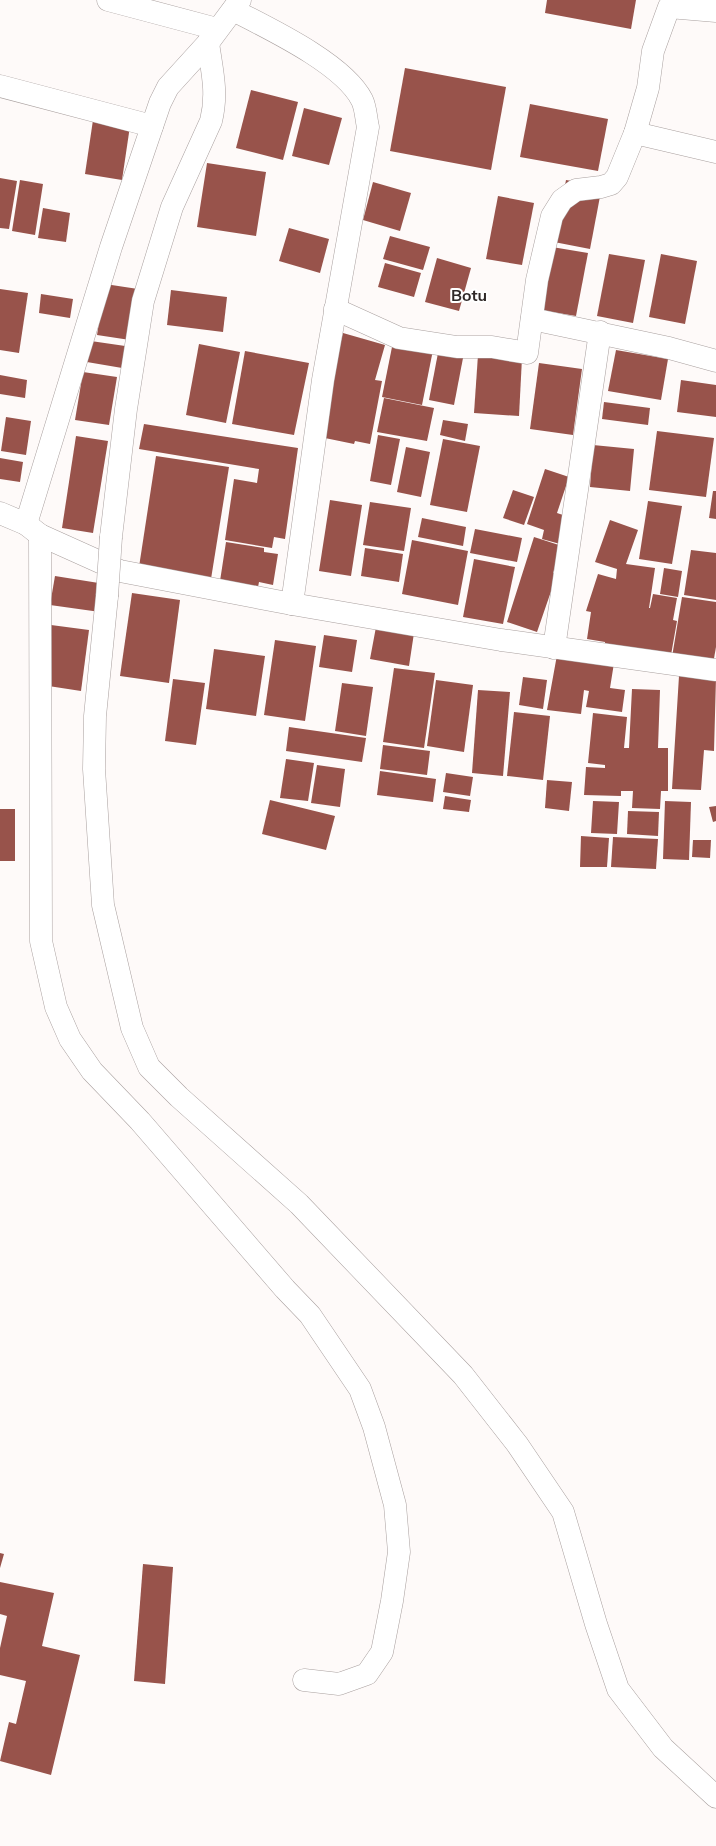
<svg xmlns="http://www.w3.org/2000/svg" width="716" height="1846" viewBox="0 0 716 1846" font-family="Mulish,sans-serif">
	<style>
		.building { fill: #98534b }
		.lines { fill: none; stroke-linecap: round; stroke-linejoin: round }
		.minor-casing { stroke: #a9a09f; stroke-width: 23 }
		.minor { stroke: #fff; stroke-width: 22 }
		.minor-bridge-casing { stroke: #a9a09f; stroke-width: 23; stroke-linecap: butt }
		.minor-bridge { stroke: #fff; stroke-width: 22 }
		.labels { text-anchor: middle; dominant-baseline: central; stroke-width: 4; stroke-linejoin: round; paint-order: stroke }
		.district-label { font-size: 16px; font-weight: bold; fill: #2f2827; stroke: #fff }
	</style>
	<rect width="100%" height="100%" fill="#fefaf9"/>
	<g class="building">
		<path d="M547 0H636L631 29 545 13Z"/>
		<path d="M405 68 506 87 491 170 390 151Z"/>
		<path d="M251 90 298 102 283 160 236 148Z"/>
		<path d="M530 104 608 119 598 171 520 157Z"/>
		<path d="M304 108 342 118 329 165 292 156Z"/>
		<path d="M93 120 130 126 122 180 85 174Z"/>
		<path d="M207 163 266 172 256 236 197 227Z"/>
		<path d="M0 178 17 181 9 229 0 228Z"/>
		<path d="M20 180 43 184 35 235 12 231Z"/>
		<path d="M566 180 602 186 590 249 554 242Z"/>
		<path d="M373 182 411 193 400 231 363 220Z"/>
		<path d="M498 196 534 203 522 265 486 259Z"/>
		<path d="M43 208 70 213 66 242 38 238Z"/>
		<path d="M289 228 329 239 320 273 279 261Z"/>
		<path d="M390 236 430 247 423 270 383 259Z"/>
		<path d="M552 247 588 253 576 316 540 310Z"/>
		<path d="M609 254 645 260 633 323 597 316Z"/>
		<path d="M661 254 697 261 685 324 649 317Z"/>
		<path d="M437 258 471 268 459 311 425 302Z"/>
		<path d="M385 263 421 273 414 297 378 287Z"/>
		<path d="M105 284 138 289 130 340 97 335Z"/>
		<path d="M0 289 28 293 19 353 0 350Z"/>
		<path d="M171 290 227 297 223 332 167 325Z"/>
		<path d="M41 294 73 299 70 318 39 313Z"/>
		<path d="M343 333 385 345 375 380 382 381 370 444 355 441 354 444 320 437 331 378Z"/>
		<path d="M84 340 132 347 128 369 81 361Z"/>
		<path d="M393 342 433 350 422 405 382 397Z"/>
		<path d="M199 344 240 352 226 423 186 415Z"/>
		<path d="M616 350 668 359 661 400 608 391Z"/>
		<path d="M245 351 309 363 294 435 232 424Z"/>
		<path d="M438 353 463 358 454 405 429 400Z"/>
		<path d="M478 355 522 358 519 416 474 413Z"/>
		<path d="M539 363 582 369 573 435 530 429Z"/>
		<path d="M83 372 117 377 109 425 75 420Z"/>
		<path d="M0 375 27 380 25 398 0 394Z"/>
		<path d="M681 380 716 385V417L677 412Z"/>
		<path d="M384 398 434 408 427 441 377 432Z"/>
		<path d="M604 402 650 408 648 425 602 419Z"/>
		<path d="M6 417 31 421 26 455 1 451Z"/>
		<path d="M443 420 468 424 465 441 440 435Z"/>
		<path d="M144 424 298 448 285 539 274 537 272 548 225 540 234 479 257 483 259 469 139 449Z"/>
		<path d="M657 431 714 438 706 497 649 490Z"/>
		<path d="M378 435 400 439 391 485 370 481Z"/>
		<path d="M76 436 108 441 93 533 62 528Z"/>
		<path d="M443 439 480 446 467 512 430 505Z"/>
		<path d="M593 445 634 449 630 491 590 487Z"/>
		<path d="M406 447 430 452 421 497 397 492Z"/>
		<path d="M156 456 229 467 211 579 139 567Z"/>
		<path d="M0 458 23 462 20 482 0 479Z"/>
		<path d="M545 469 569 477 557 513 569 517 560 544 542 539 544 530 527 524Z"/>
		<path d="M513 490 534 497 524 525 503 518Z"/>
		<path d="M713 491H716V519L709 518Z"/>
		<path d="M330 500 362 505 351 576 319 571Z"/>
		<path d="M648 501 682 506 672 564 639 559Z"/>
		<path d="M370 502 411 508 404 551 363 545Z"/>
		<path d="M422 518 466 527 463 546 418 537Z"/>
		<path d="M610 520 638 530 626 564 655 568 649 608H650L653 594 677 598 673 620 677 621 671 655 605 644V642L587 639 591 612 586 611 598 574 616 579 617 569 595 562Z"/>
		<path d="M475 529 522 538 517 562 470 553Z"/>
		<path d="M534 537 562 546 553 573 557 574 537 632 507 622Z"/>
		<path d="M412 540 468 551 458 605 402 594Z"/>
		<path d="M226 542 264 548V552L278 554 273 585 259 582 258 587 220 581Z"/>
		<path d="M365 548 403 554 399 582 361 576Z"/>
		<path d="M691 550 716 553V600L684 595Z"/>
		<path d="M474 559 515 567 503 624 463 617Z"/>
		<path d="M664 568 682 571 678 597 660 594Z"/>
		<path d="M55 576 105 584 100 612 50 605Z"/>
		<path d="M132 593 180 600 169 683 120 676Z"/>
		<path d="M682 597 716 602V647L713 664 672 657Z"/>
		<path d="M51 625 89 630 81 691 42 685Z"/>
		<path d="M376 627 414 633 409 666 370 659Z"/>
		<path d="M324 635 357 640 352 672 319 667Z"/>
		<path d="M275 640 316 646 305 721 264 715Z"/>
		<path d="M214 649 265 656 256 716 206 709Z"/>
		<path d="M557 655 614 663 610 688 625 690 622 712 586 707 589 691 584 690 581 714 547 710Z"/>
		<path d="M394 668 435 673 424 748 383 742Z"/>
		<path d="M679 676 716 678 714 751 704 750 701 790 672 789Z"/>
		<path d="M523 677 547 680 543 709 519 705Z"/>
		<path d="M173 679 205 683 196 745 165 741Z"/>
		<path d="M436 680 473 685 464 752 427 746Z"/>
		<path d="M342 683 373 687 366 736 335 731Z"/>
		<path d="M632 689 660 690 658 748H668V791H661L660 809 632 808 633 791H621V796L584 795 586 767 605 768V765L588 763 593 713 627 717 624 748H629Z"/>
		<path d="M478 690 510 692 503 776 472 773Z"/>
		<path d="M514 712 550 716 543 780 507 776Z"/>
		<path d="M289 727 366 738 362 762 286 751Z"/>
		<path d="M383 745 430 751 427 775 380 769Z"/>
		<path d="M286 759 314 763 308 801 280 798Z"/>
		<path d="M317 765 345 769 340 807 311 803Z"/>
		<path d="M380 771 436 779 433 802 377 795Z"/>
		<path d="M446 773 473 777 470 796 443 792Z"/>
		<path d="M547 780 572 782 569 811 545 808Z"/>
		<path d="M445 796 471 800 469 812 443 809Z"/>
		<path d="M270 800 335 816 326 850 262 834Z"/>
		<path d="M593 801 619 802 617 834 591 833Z"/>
		<path d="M665 801 691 802 689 860 663 859Z"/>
		<path d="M716 806V821L713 822 709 807Z"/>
		<rect x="0" y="809" width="15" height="52"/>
		<path d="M628 811 659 812 658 836 627 834Z"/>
		<path d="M581 836 609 838 607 867H580Z"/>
		<path d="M613 837 658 839 656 869 611 867Z"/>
		<path d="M693 840H711L710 858 692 857Z"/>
		<path d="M0 1553 4 1554 0 1568Z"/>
		<path d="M143 1564 173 1567 165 1684 134 1681Z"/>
		<path d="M0 1582 54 1593 42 1646 80 1655 51 1775 0 1761 9 1722 16 1724 26 1681 0 1675V1648L7 1616 0 1614Z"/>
	</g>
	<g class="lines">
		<g class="minor-casing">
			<g id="minor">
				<path d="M108 0 217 29"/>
				<path d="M233 10C270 29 344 64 362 100 366 108 366 119 368 127L323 380 292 604"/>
				<path d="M0 86 152 126"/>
				<path d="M635 133 716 152"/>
				<path d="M335 309 399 338 457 347H492L527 353 537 280 552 216 562 200 576 190 601 187 611 184 617 177 635 133 648 88 653 51 669 7 716 11"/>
				<path d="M532 319 669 348 716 361"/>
				<path d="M0 513 26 524 40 535 120 571 292 604 501 640 716 670"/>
				<path d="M26 524 111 247 160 103 168 87 208 43 240 0"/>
				<path d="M40 535 41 941 56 1007 70 1039 92 1071 140 1121 285 1289 310 1315 360 1389 374 1427 395 1505 399 1552 392 1601 382 1652 367 1674 339 1684 304 1680"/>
				<path d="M111 537 126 409 143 301 172 207 211 121C218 93 212 71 208 43"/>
				<path d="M107 596 95 716 94 769 103 905 132 1028 149 1067 179 1097 299 1204 463 1375 517 1444 563 1512 596 1624 618 1689 663 1748 716 1797"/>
				<path d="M554 648 600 332"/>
			</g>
		</g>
		<use href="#minor" class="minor"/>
		<g class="minor-bridge-casing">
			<path id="minor-bridge" d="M107 596 111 537"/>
		</g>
		<use href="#minor-bridge" class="minor-bridge"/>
	</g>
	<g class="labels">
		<g class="district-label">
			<text x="469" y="295">Botu</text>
		</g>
	</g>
</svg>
